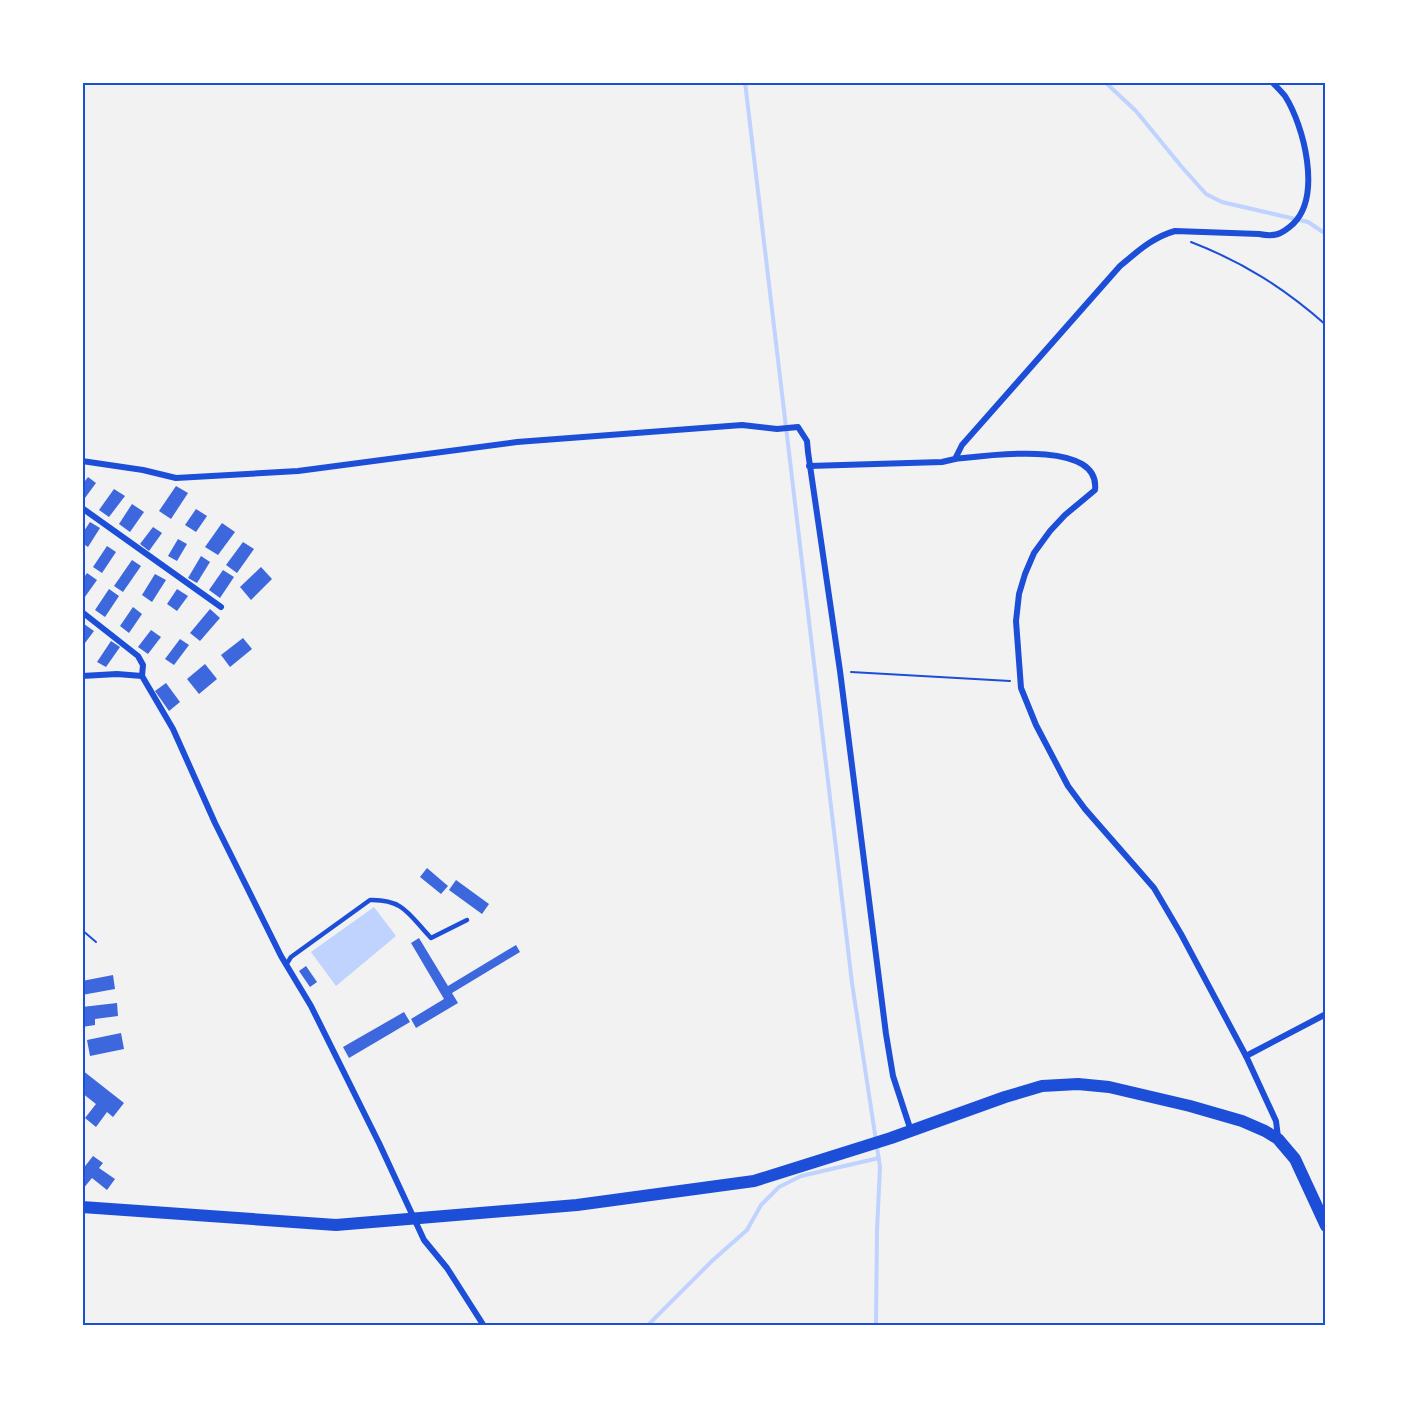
<svg xmlns="http://www.w3.org/2000/svg" width="1408" height="1408" viewBox="0 0 1408 1408" font-family="Georgia,serif">
	<style>
		.water { fill: #bfd3fe }
		.lines { fill: none; stroke-linecap: round; stroke-linejoin: round }
		.stream { stroke: #bfd3fe; stroke-width: 4 }
		.building { fill: #3d67dc }
		.path { stroke: #1d4ed8; stroke-width: 2 }
		.service { stroke: #1d4ed8; stroke-width: 4.5 }
		.minor { stroke: #1d4ed8; stroke-width: 6 }
		.secondary { stroke: #1d4ed8; stroke-width: 12 }
		.neatline { fill: none; stroke: #1d4ed8; stroke-width: 2 }
	</style>
	<rect width="100%" height="100%" fill="#f2f2f2"/>
	<path class="water" d="M374 907 396 936 336 986 311 952Z"/>
	<g class="lines">
		<g class="stream">
			<path d="M745 82 852 983 880 1167 877 1230 876 1326"/>
			<path d="M1105 82 1136 111 1181 166 1206 194 1222 202 1308 222 1326 234"/>
			<path d="M647 1326 713 1260 747 1230 761 1205 779 1187 801 1176 879 1158"/>
		</g>
	</g>
	<g class="building">
		<path d="M88 477 96 483 82 502V485Z"/>
		<path d="M176 486 188 493 171 519 159 511Z"/>
		<path d="M114 489 125 496 109 517 99 510Z"/>
		<path d="M132 504 144 512 130 532 119 524Z"/>
		<path d="M196 509 207 516 196 532 185 525Z"/>
		<path d="M90 522 100 528 88 547 82 543V534Z"/>
		<path d="M222 523 235 532 218 555 205 547Z"/>
		<path d="M153 527 162 533 149 551 140 544Z"/>
		<path d="M178 539 187 544 177 561 168 556Z"/>
		<path d="M243 542 254 549 237 573 226 565Z"/>
		<path d="M107 546 116 552 102 573 93 567Z"/>
		<path d="M201 556 210 562 197 583 188 578Z"/>
		<path d="M132 560 141 566 123 592 114 586Z"/>
		<path d="M261 567 272 579 251 600 240 587Z"/>
		<path d="M223 570 234 577 220 598 209 590Z"/>
		<path d="M87 573 97 580 82 601V580Z"/>
		<path d="M155 574 166 580 152 602 142 595Z"/>
		<path d="M109 589 119 596 105 617 95 610Z"/>
		<path d="M177 589 188 596 177 611 167 604Z"/>
		<path d="M133 607 142 614 129 633 120 626Z"/>
		<path d="M210 609 220 618 200 641 190 633Z"/>
		<path d="M84 624 94 631 82 647V626Z"/>
		<path d="M151 630 161 637 148 654 138 647Z"/>
		<path d="M243 638 252 649 230 667 221 655Z"/>
		<path d="M180 639 189 645 174 665 165 659Z"/>
		<path d="M111 641 120 647 106 667 97 662Z"/>
		<path d="M205 664 217 679 199 694 187 679Z"/>
		<path d="M166 683 180 702 169 711 155 691Z"/>
		<path d="M427 868 448 886 441 894 420 877Z"/>
		<path d="M456 880 489 904 482 914 449 890Z"/>
		<path d="M419 938 448 986 516 945 520 952 452 993 458 1003 416 1028 411 1019 444 999 411 943Z"/>
		<path d="M306 966 317 982 310 987 299 971Z"/>
		<path d="M113 975 115 989 82 995V981Z"/>
		<path d="M117 1003 118 1016 95 1019V1025L82 1027V1007Z"/>
		<path d="M404 1012 410 1022 349 1058 343 1047Z"/>
		<path d="M121 1033 124 1049 90 1056 87 1040Z"/>
		<path d="M82 1070 124 1103 113 1117 107 1112 96 1127 85 1118 96 1104 82 1093Z"/>
		<path d="M93 1156 103 1163 99 1168 115 1179 107 1190 92 1178 82 1190V1170Z"/>
	</g>
	<g class="lines">
		<g class="path">
			<path d="M1191 242C1243 262 1284 288 1326 325"/>
			<path d="M851 672 1010 681"/>
			<path d="M82 930 96 942"/>
		</g>
		<path class="service" d="M286 965 291 957 370 900C404 899 409 915 431 938L467 920"/>
		<g class="minor">
			<path d="M955 459C984 456 1101 438 1095 490L1065 515 1050 531 1034 553 1025 574 1019 594 1016 621 1021 688 1036 725 1068 786 1085 809 1154 888 1181 934 1246 1056 1276 1121 1278 1137"/>
			<path d="M82 461 143 470 176 478 298 471 517 442 742 425 777 429 798 427 807 441 808 452 840 671 886 1034 893 1076 911 1131"/>
			<path d="M809 466 942 462 955 459 962 445 970 436 1120 266C1137 252 1153 237 1175 231L1259 234C1274 237 1281 235 1293 224 1322 196 1304 126 1285 96 1281 91 1277 87 1272 82"/>
			<path d="M82 508 221 607"/>
			<path d="M82 612 138 656 143 665 142 676"/>
			<path d="M82 676 117 674 142 676 173 729 215 823 281 956 311 1006 379 1143 424 1240 447 1268 484 1326"/>
			<path d="M1246 1056 1326 1014"/>
		</g>
		<path class="secondary" d="M82 1207 336 1225 577 1205 754 1181 891 1138 1005 1097 1042 1086 1078 1084 1109 1087 1190 1106 1242 1121 1265 1131 1278 1139 1295 1159 1326 1226"/>
	</g>
	<rect width="1408" height="1408" fill="none" stroke="#ffffff" stroke-width="168"/>
	<rect x="84" y="84" width="1240" height="1240" class="neatline"/>
</svg>
